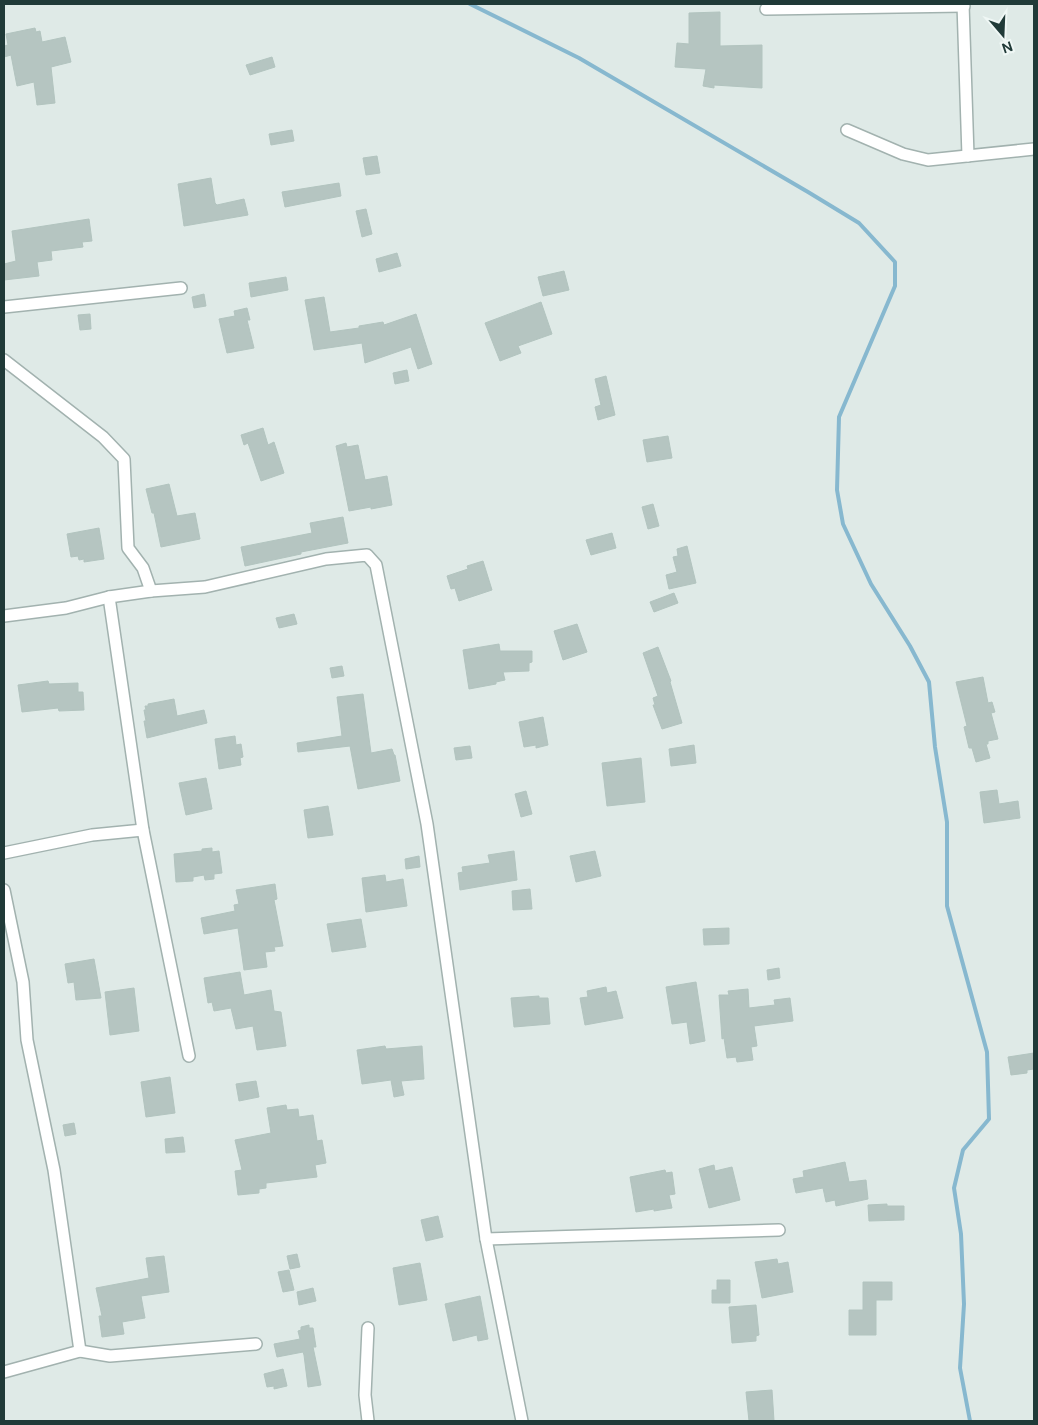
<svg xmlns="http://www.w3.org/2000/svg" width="1038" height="1425" viewBox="0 0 1038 1425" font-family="'DM Sans',sans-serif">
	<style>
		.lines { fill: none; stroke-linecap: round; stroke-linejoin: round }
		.stream { stroke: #87b8cf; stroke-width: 4 }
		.building { fill: #b5c5c1; stroke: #b2c4bf }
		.street-casing { stroke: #a2b2af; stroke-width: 14 }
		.street { stroke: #fff; stroke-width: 11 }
	</style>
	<rect width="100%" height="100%" fill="#dfeae7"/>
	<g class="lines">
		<path class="stream" d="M470 4 579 58 808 192 859 223 895 262V286L839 417 837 490 843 524 871 584 910 646 929 682 935 747 947 822V906L987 1052 989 1119 963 1150 954 1188 961 1234 964 1304 960 1368 970 1421"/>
	</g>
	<g class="building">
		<path d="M720 12V46L762 45V88L714 85V88L703 86 706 69 675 67 677 43 689 44V13Z"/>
		<path d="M35 28 36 32 40 31 42 42 65 37 71 62 51 67 55 103 37 105 34 82 17 86 11 55 4 57V46L8 45 6 34Z"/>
		<path d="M272 57 275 67 250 75 246 65Z"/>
		<path d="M292 130 294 141 271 145 269 134Z"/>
		<path d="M377 156 380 173 366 175 363 158Z"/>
		<path d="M211 178 215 203 217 205 244 199 248 215 184 226 178 184Z"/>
		<path d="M339 183 341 196 285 207 282 192Z"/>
		<path d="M366 209 372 234 362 237 356 211Z"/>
		<path d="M89 219 92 241 82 242 83 247 51 251 52 260 37 262 39 276 4 280V264L16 261 12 231Z"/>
		<path d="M397 253 401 266 379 272 376 259Z"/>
		<path d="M564 271 569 290 543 296 538 277Z"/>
		<path d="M286 277 288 290 251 297 249 283Z"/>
		<path d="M204 294 206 306 194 308 192 297Z"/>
		<path d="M324 297 330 332 359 328V326L383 322 384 325 416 314 432 364 418 369 411 347 365 363 362 343 314 350 305 300Z"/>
		<path d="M541 302 552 334 518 346 521 353 500 361 485 323Z"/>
		<path d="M247 308 250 320H247L254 348 227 353 219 319 235 316 234 311Z"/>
		<path d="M90 314 91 329 80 330 78 315Z"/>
		<path d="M407 370 409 381 395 384 393 373Z"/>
		<path d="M606 376 615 415 598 420 595 407 601 405 595 379Z"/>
		<path d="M263 428 268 445 274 442 284 473 261 481 248 443 244 445 241 435Z"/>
		<path d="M668 436 672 458 647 462 643 440Z"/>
		<path d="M346 443 347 447 358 445 365 480 387 476 392 505 371 509V507L349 511 336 446Z"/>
		<path d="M169 484 177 516 195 513 200 539 161 547 154 513H152L146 489Z"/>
		<path d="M653 504 659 526 648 529 642 507Z"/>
		<path d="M343 517 348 543 301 552V554L245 566 241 547 312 533 310 523Z"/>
		<path d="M99 528 104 559 84 562V559L79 560 78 556 71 557 67 534Z"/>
		<path d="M612 533 616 548 591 555 586 540Z"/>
		<path d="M687 546 696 583 669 589 666 575 677 572 673 557 678 556 677 549Z"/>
		<path d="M483 561 492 590 459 601 455 588 451 589 447 576 468 569 467 566Z"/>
		<path d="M674 593 678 603 654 612 650 602Z"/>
		<path d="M294 614 297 624 279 628 276 618Z"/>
		<path d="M577 624 587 652 563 660 554 631Z"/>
		<path d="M499 644 500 651H532V662L529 663V671L503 672 505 680 496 682V684L469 689 463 650Z"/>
		<path d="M658 647 671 681 670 682 682 723 662 729 653 705H655L653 698 658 696 643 653Z"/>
		<path d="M342 666 344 676 332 678 330 668Z"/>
		<path d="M983 677 988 703 992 702 995 712 991 713 998 739 988 741V744H986L990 758 976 762 972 748H969L964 727 967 726 956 682Z"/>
		<path d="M48 681 49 684 78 683V692H83L84 710 59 711 58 708 22 712 18 685Z"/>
		<path d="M363 694 371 753 392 749 394 755H395L400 781 358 789 350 746 298 752 297 743 342 736 337 697Z"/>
		<path d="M174 699 177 716 204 710 207 723 147 738 144 721H146L144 710H146L145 706H148V704Z"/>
		<path d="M543 717 548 745 536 748V745L524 747 519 722Z"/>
		<path d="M235 736 236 745 241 744 243 757 240 758 241 765 219 769 215 739Z"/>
		<path d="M694 745 696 763 671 766 669 749Z"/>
		<path d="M470 746 472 758 456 760 454 748Z"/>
		<path d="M641 758 645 802 607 806 602 763Z"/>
		<path d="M206 778 212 809 186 815 179 783Z"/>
		<path d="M997 790 999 804 1018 801 1020 818 984 823 980 792Z"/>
		<path d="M526 791 532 814 521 817 515 794Z"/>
		<path d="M328 806 333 835 308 838 304 810Z"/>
		<path d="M212 848V852L219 851 222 873 214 874V879L205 880 204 875 193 877V881L176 882 174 854 202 851V849Z"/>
		<path d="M514 851 517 880 460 890 458 873 463 872 462 867 490 863 488 855Z"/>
		<path d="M595 851 601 876 576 882 570 856Z"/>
		<path d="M419 856 420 867 406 869 405 859Z"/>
		<path d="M385 875 386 882 403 879 407 906 366 912 362 878Z"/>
		<path d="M275 884 277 899 274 900 283 946 274 947 275 951 265 952 267 967 244 970 238 928 204 934 201 918 235 911 234 905 239 904 236 890Z"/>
		<path d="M530 889 532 909 513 910 512 891Z"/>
		<path d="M361 919 366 947 332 952 327 924Z"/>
		<path d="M729 928V944L704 945 703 929Z"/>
		<path d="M94 959 101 998 76 1000 74 982 68 983 65 964Z"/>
		<path d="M779 968 780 978 768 980 767 970Z"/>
		<path d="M240 972 244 995 271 990 274 1011 281 1012 286 1046 257 1050 253 1026 236 1029 231 1008 214 1011 212 1002 208 1003 204 978Z"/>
		<path d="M696 982 705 1041 690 1044 687 1022 672 1024 666 987Z"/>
		<path d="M606 987 607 993 616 991 623 1018 585 1025 580 998 588 997 587 991Z"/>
		<path d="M134 988 139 1031 110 1035 105 992Z"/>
		<path d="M748 989 749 1008 775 1005 774 1000 790 998 793 1021 754 1026 757 1046 751 1047 753 1060 737 1062 736 1057 727 1058 724 1038 722 1039 719 995H729L728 991Z"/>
		<path d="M539 996V998H548L550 1024 514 1027 511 998Z"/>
		<path d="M385 1046 386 1049 422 1046 424 1079 401 1081 404 1095 394 1097 391 1080 362 1084 357 1050Z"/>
		<path d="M1034 1053V1069L1027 1070V1073L1011 1075 1008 1057Z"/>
		<path d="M170 1077 175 1113 146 1117 141 1082Z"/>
		<path d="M256 1081 259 1097 239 1101 236 1084Z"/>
		<path d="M286 1105 287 1110 298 1109 299 1117 313 1115 317 1141 322 1140 326 1163 315 1165 317 1177 266 1183V1188L259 1189V1193L238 1195 235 1171 242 1170 235 1140 271 1133 267 1108Z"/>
		<path d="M74 1123 76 1134 65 1136 63 1125Z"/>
		<path d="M183 1137 185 1152 166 1153 165 1139Z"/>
		<path d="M845 1162 849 1182 866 1180 868 1199 836 1206 835 1200 826 1202 823 1188 796 1193 793 1179 804 1177 803 1171Z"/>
		<path d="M714 1165 715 1171 732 1167 740 1200 709 1208 699 1169Z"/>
		<path d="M665 1170 666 1173 672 1172 675 1194 669 1195 672 1208 654 1211V1209L636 1212 630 1177Z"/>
		<path d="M887 1204V1206H904V1220L869 1221 868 1205Z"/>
		<path d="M438 1216 443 1237 426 1241 421 1220Z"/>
		<path d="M297 1254 300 1267 290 1269 287 1256Z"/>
		<path d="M164 1256 169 1292 141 1296 145 1318 122 1322 124 1334 102 1337 99 1316H102L96 1288 149 1278 146 1258Z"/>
		<path d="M777 1259 778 1264 788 1262 793 1292 762 1298 755 1262Z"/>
		<path d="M420 1263 427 1300 399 1305 393 1268Z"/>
		<path d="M289 1270 294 1290 283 1292 278 1272Z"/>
		<path d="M717 1280H730V1303H712V1290H717Z"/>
		<path d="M863 1282H892V1300H876V1335H849V1310H863Z"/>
		<path d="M313 1288 316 1301 299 1305 297 1292Z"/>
		<path d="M480 1296 488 1339 478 1341 477 1335 453 1341 445 1304Z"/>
		<path d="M756 1305 759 1335 756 1336V1341L732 1343 729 1307Z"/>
		<path d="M309 1325V1328H313L316 1347H313L321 1385 308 1387 304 1355 303 1352 277 1357 274 1344 300 1339 298 1331 301 1330V1327Z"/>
		<path d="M283 1369 287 1386 274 1389V1386L267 1387 264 1374Z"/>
		<path d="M772 1390 774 1421H749L746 1392Z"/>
	</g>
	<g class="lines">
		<g class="street-casing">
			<g id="street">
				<path d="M963 4 968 156"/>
				<path d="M766 9 964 6"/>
				<path d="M847 130 903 154 928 160 1034 149"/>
				<path d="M4 307 181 288"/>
				<path d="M4 360 103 437 124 459 128 548 143 568 151 591"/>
				<path d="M109 597 143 830 189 1056"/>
				<path d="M4 616 66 608 109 597 151 591 205 587 326 559 367 555 376 565 427 824 486 1239 522 1421"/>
				<path d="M4 853 92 835 143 830"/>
				<path d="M4 890 23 982 27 1040 54 1170 80 1351"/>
				<path d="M486 1239 779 1230"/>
				<path d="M368 1328 365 1395 368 1421"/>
				<path d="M4 1372 80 1351 110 1356 256 1344"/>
			</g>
		</g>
		<use href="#street" class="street"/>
	</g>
	<rect width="1038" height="1425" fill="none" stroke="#203a38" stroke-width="10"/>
	<g transform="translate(1003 35) rotate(161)" stroke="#eff7f5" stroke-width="4" paint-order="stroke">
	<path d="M0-4L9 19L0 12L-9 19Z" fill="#203a38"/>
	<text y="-8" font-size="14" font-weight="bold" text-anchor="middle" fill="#203a38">N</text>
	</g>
</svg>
